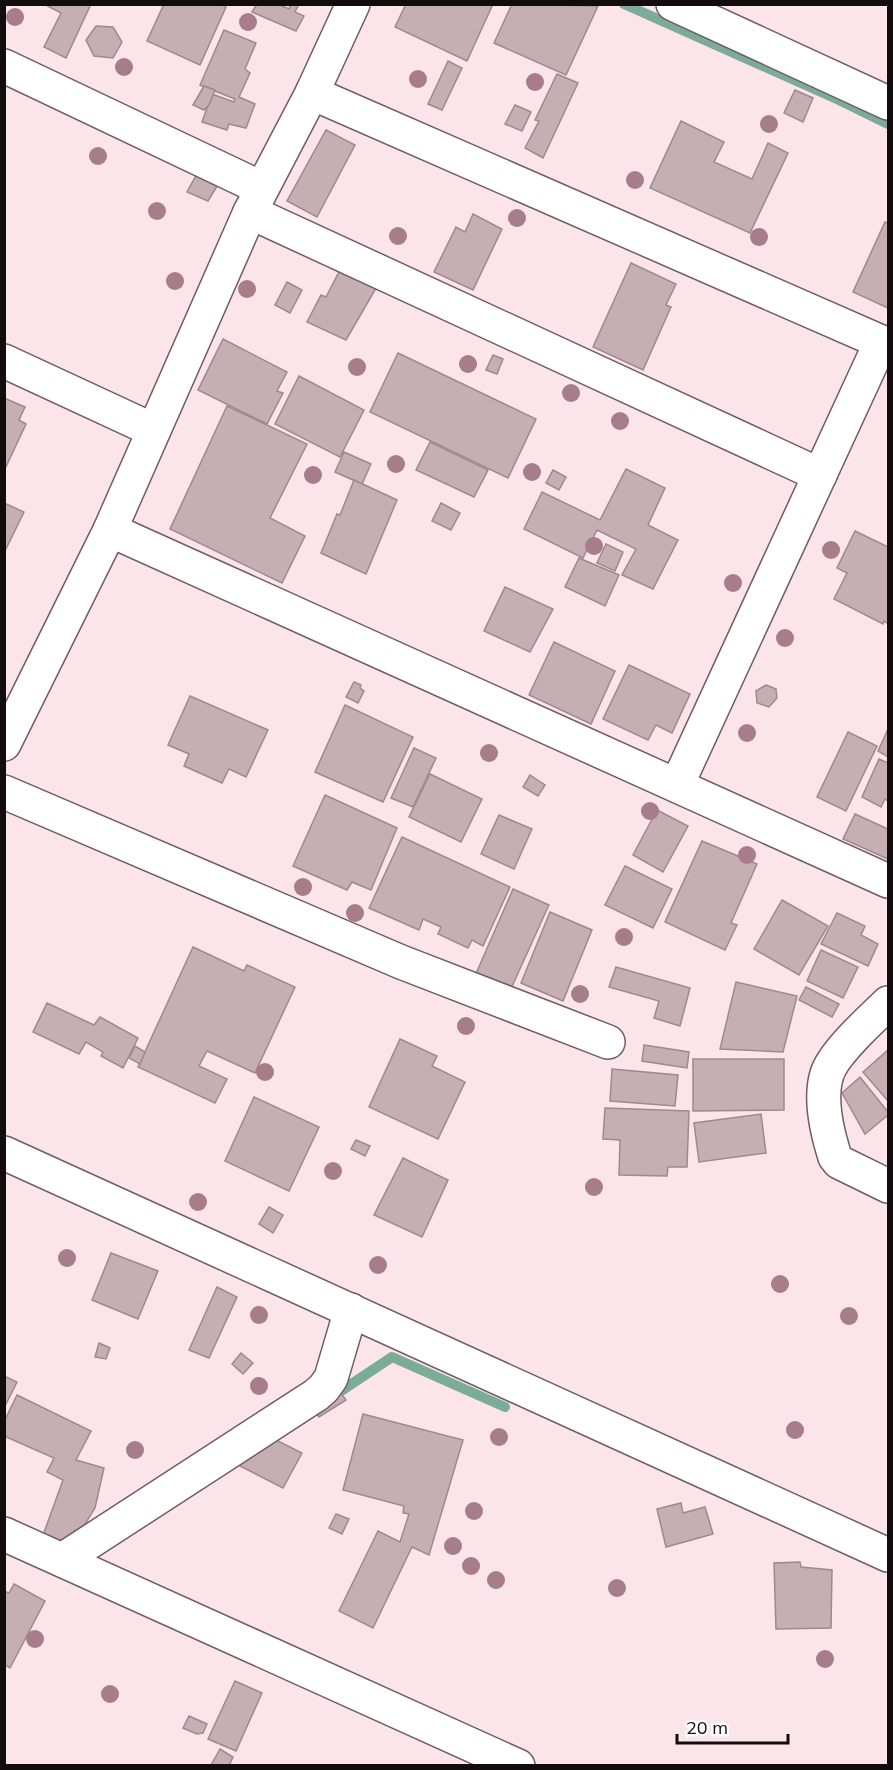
<svg xmlns="http://www.w3.org/2000/svg" width="893" height="1770" viewBox="0 0 893 1770" font-family="Mulish,sans-serif">
	<style>
		.lines { fill: none; stroke-linecap: round; stroke-linejoin: round }
		.stream { stroke: #7bac98; stroke-width: 10 }
		.building { fill: #c5aeb4; stroke: #9e898e; stroke-width: 1.5 }
		.street-casing { stroke: #705c61; stroke-width: 36 }
		.street { stroke: #fff; stroke-width: 33 }
		.tree { fill: #a77c8b }
	</style>
	<rect width="100%" height="100%" fill="#fce4eb"/>
	<g class="lines">
		<g class="stream">
			<path d="M624 4 839 100 888 124"/>
			<path d="M341 1391 392 1357 505 1407"/>
		</g>
	</g>
	<g class="building">
		<path d="M44 4H91L66 58 44 47 61 13Z"/>
		<path d="M164 4H220L226 7 200 65 147 41Z"/>
		<path d="M257 4H278L289 9 291 4H299L295 12 304 16 296 31 252 12Z"/>
		<path d="M406 4H493L467 61 395 27Z"/>
		<path d="M512 4 598 6 566 75 494 43Z"/>
		<path d="M96 26 113 27 122 42 113 58 94 56 86 40Z"/>
		<path d="M224 30 256 43 245 69 250 73 239 97 255 104 246 128 229 124 227 130 202 122 212 94 234 102 235 99 200 85Z"/>
		<path d="M448 61 462 68 442 110 428 104Z"/>
		<path d="M557 74 578 83 543 158 525 148 539 121 535 120Z"/>
		<path d="M204 86 215 90 209 105 204 110 193 105Z"/>
		<path d="M795 90 813 98 803 122 784 113Z"/>
		<path d="M515 105 531 112 522 131 505 124Z"/>
		<path d="M681 121 724 142 714 162 752 179 768 143 788 153 750 233 650 188Z"/>
		<path d="M326 130 355 145 317 217 287 201Z"/>
		<path d="M198 172 219 183 208 201 187 192Z"/>
		<path d="M473 214 502 229 473 290 434 272 456 227 465 232Z"/>
		<path d="M885 222 888 223V308L853 292Z"/>
		<path d="M631 263 676 284 666 305 671 307 643 370 593 347Z"/>
		<path d="M343 264 379 283 346 340 307 322 321 295 326 297Z"/>
		<path d="M287 282 302 290 290 313 275 305Z"/>
		<path d="M223 339 287 372 277 391 283 393 267 424 198 390Z"/>
		<path d="M398 353 536 419 508 478 370 412Z"/>
		<path d="M493 355 503 359 497 374 486 370Z"/>
		<path d="M299 376 364 410 340 457 275 424Z"/>
		<path d="M4 398 25 407 19 420 26 424 4 471Z"/>
		<path d="M227 406 307 444 270 518 305 536 282 583 170 529Z"/>
		<path d="M430 442 488 470 474 497 416 470Z"/>
		<path d="M344 452 371 464 362 484 335 472Z"/>
		<path d="M626 469 665 488 648 525 678 540 653 589 622 575 636 549 597 530 583 558 524 529 542 492 600 520Z"/>
		<path d="M553 470 566 477 559 490 546 483Z"/>
		<path d="M354 480 397 500 366 574 321 553 337 514 340 515Z"/>
		<path d="M4 503 24 512 4 553Z"/>
		<path d="M441 503 460 513 451 530 432 521Z"/>
		<path d="M855 531 888 547V624L884 621 883 624 834 599 847 573 837 568Z"/>
		<path d="M606 544 623 552 615 571 597 563Z"/>
		<path d="M579 558 619 575 605 606 565 587Z"/>
		<path d="M505 587 553 609 530 652 484 631Z"/>
		<path d="M554 642 615 671 591 724 529 695Z"/>
		<path d="M629 665 690 694 672 733 656 725 648 740 603 719Z"/>
		<path d="M354 682 361 685 360 688 364 691 358 703 346 697Z"/>
		<path d="M766 685 776 689 777 698 769 707 757 703 756 691Z"/>
		<path d="M190 696 268 730 246 777 229 769 222 783 184 766 189 754 168 745Z"/>
		<path d="M345 705 413 737 383 802 315 772Z"/>
		<path d="M888 729V757L878 751Z"/>
		<path d="M848 732 877 746 846 811 817 797Z"/>
		<path d="M414 748 436 758 413 807 391 798Z"/>
		<path d="M879 759 888 763V801L885 799 881 807 862 797Z"/>
		<path d="M430 774 482 799 461 842 409 817Z"/>
		<path d="M530 775 545 785 538 796 523 787Z"/>
		<path d="M325 795 397 828 371 890 352 882 347 890 293 866Z"/>
		<path d="M657 810 688 826 663 872 633 855Z"/>
		<path d="M855 814 888 829V859L843 839Z"/>
		<path d="M499 815 532 829 514 869 481 854Z"/>
		<path d="M402 837 510 887 483 946 472 940 468 948 438 934 441 927 423 919 419 930 369 908Z"/>
		<path d="M702 841 757 864 731 923 737 925 725 950 665 922Z"/>
		<path d="M625 866 672 889 653 928 605 905Z"/>
		<path d="M513 889 549 905 509 993 474 978Z"/>
		<path d="M782 900 828 926 799 975 754 949Z"/>
		<path d="M550 912 592 930 563 1001 521 983Z"/>
		<path d="M837 913 865 926 861 935 878 944 868 966 821 944Z"/>
		<path d="M193 947 244 971 247 965 295 987 255 1073 207 1051 199 1066 227 1079 215 1103 138 1067Z"/>
		<path d="M821 950 858 967 843 998 807 981Z"/>
		<path d="M616 967 690 988 680 1026 654 1018 659 1001 609 987Z"/>
		<path d="M736 982 797 996 783 1052 720 1049Z"/>
		<path d="M806 987 839 1004 832 1017 799 1000Z"/>
		<path d="M47 1003 94 1025 100 1017 138 1038 123 1068 101 1056 103 1052 86 1042 79 1054 33 1032Z"/>
		<path d="M400 1039 437 1056 432 1066 465 1082 438 1139 369 1107Z"/>
		<path d="M644 1045 689 1052 687 1068 642 1061Z"/>
		<path d="M135 1046 145 1052 140 1064 129 1058Z"/>
		<path d="M888 1050V1101L863 1072Z"/>
		<path d="M693 1059H784V1110L693 1111Z"/>
		<path d="M612 1069 678 1075 675 1106 610 1101Z"/>
		<path d="M860 1077 888 1112V1115L865 1134 842 1093Z"/>
		<path d="M254 1097 319 1127 289 1191 225 1161Z"/>
		<path d="M605 1108 689 1111 687 1167H668L667 1176 619 1175 620 1140 603 1139Z"/>
		<path d="M761 1114 766 1153 699 1162 694 1123Z"/>
		<path d="M356 1140 370 1146 365 1156 351 1149Z"/>
		<path d="M403 1158 448 1180 422 1237 374 1215Z"/>
		<path d="M269 1207 283 1215 273 1233 259 1224Z"/>
		<path d="M111 1253 158 1271 138 1319 92 1300Z"/>
		<path d="M217 1287 237 1297 209 1358 189 1350Z"/>
		<path d="M99 1343 110 1348 106 1359 95 1357Z"/>
		<path d="M241 1353 253 1363 243 1374 232 1364Z"/>
		<path d="M4 1376 17 1382 4 1408Z"/>
		<path d="M340 1392 346 1400 319 1417 313 1409Z"/>
		<path d="M17 1395 91 1431 76 1460 104 1468 95 1508 85 1524 62 1546 42 1538 63 1480 47 1472 54 1458 4 1436V1422Z"/>
		<path d="M363 1414 463 1440 429 1555 412 1547 373 1628 339 1611 378 1531 400 1542 409 1514 403 1513 404 1506 343 1490Z"/>
		<path d="M274 1439 302 1453 283 1488 236 1464Z"/>
		<path d="M681 1503 683 1513 705 1507 713 1534 666 1547 657 1509Z"/>
		<path d="M336 1514 349 1519 342 1534 329 1528Z"/>
		<path d="M800 1562 801 1567 832 1570 831 1628 776 1629 774 1563Z"/>
		<path d="M14 1584 45 1601 10 1668 4 1664V1591L9 1593Z"/>
		<path d="M235 1681 262 1693 236 1751 208 1739Z"/>
		<path d="M189 1716 207 1724 203 1733 197 1734 183 1728Z"/>
		<path d="M220 1749 233 1757 229 1766 211 1765Z"/>
	</g>
	<g class="lines">
		<g class="street-casing">
			<g id="street">
				<path d="M673 4 888 103"/>
				<path d="M4 66 261 188"/>
				<path d="M312 93 888 345"/>
				<path d="M250 212 820 475"/>
				<path d="M4 361 153 430"/>
				<path d="M110 530 888 881"/>
				<path d="M4 744 110 530 250 212 312 93 353 4"/>
				<path d="M677 785 881 342"/>
				<path d="M4 792 401 962 608 1042"/>
				<path d="M888 1003C871 1020 834 1052 827 1074 819 1099 827 1132 835 1157L839 1162 888 1186"/>
				<path d="M4 1153 888 1555"/>
				<path d="M4 1534 518 1766"/>
				<path d="M62 1560 316 1395 324 1388 331 1378 351 1310"/>
			</g>
		</g>
		<use href="#street" class="street"/>
	</g>
	<g class="tree">
		<circle cx="15" cy="17" r="9"/>
		<circle cx="248" cy="22" r="9"/>
		<circle cx="124" cy="67" r="9"/>
		<circle cx="418" cy="79" r="9"/>
		<circle cx="535" cy="82" r="9"/>
		<circle cx="769" cy="124" r="9"/>
		<circle cx="98" cy="156" r="9"/>
		<circle cx="635" cy="180" r="9"/>
		<circle cx="157" cy="211" r="9"/>
		<circle cx="517" cy="218" r="9"/>
		<circle cx="398" cy="236" r="9"/>
		<circle cx="759" cy="237" r="9"/>
		<circle cx="175" cy="281" r="9"/>
		<circle cx="247" cy="289" r="9"/>
		<circle cx="468" cy="364" r="9"/>
		<circle cx="357" cy="367" r="9"/>
		<circle cx="571" cy="393" r="9"/>
		<circle cx="620" cy="421" r="9"/>
		<circle cx="396" cy="464" r="9"/>
		<circle cx="532" cy="472" r="9"/>
		<circle cx="313" cy="475" r="9"/>
		<circle cx="594" cy="546" r="9"/>
		<circle cx="831" cy="550" r="9"/>
		<circle cx="733" cy="583" r="9"/>
		<circle cx="785" cy="638" r="9"/>
		<circle cx="747" cy="733" r="9"/>
		<circle cx="489" cy="753" r="9"/>
		<circle cx="650" cy="811" r="9"/>
		<circle cx="747" cy="855" r="9"/>
		<circle cx="303" cy="887" r="9"/>
		<circle cx="355" cy="913" r="9"/>
		<circle cx="624" cy="937" r="9"/>
		<circle cx="580" cy="994" r="9"/>
		<circle cx="466" cy="1026" r="9"/>
		<circle cx="265" cy="1072" r="9"/>
		<circle cx="333" cy="1171" r="9"/>
		<circle cx="594" cy="1187" r="9"/>
		<circle cx="198" cy="1202" r="9"/>
		<circle cx="67" cy="1258" r="9"/>
		<circle cx="378" cy="1265" r="9"/>
		<circle cx="780" cy="1284" r="9"/>
		<circle cx="259" cy="1315" r="9"/>
		<circle cx="849" cy="1316" r="9"/>
		<circle cx="259" cy="1386" r="9"/>
		<circle cx="795" cy="1430" r="9"/>
		<circle cx="499" cy="1437" r="9"/>
		<circle cx="135" cy="1450" r="9"/>
		<circle cx="474" cy="1511" r="9"/>
		<circle cx="453" cy="1546" r="9"/>
		<circle cx="471" cy="1566" r="9"/>
		<circle cx="496" cy="1580" r="9"/>
		<circle cx="617" cy="1588" r="9"/>
		<circle cx="35" cy="1639" r="9"/>
		<circle cx="825" cy="1659" r="9"/>
		<circle cx="110" cy="1694" r="9"/>
	</g>
	<rect width="893" height="1770" fill="none" stroke="#130c0e" stroke-width="12"/>
	<path d="M677 1734v9h111v-9" fill="none" stroke="#130c0e" stroke-width="3"/>
	<text x="686" y="1734" font-size="18" fill="#130c0e" stroke="#ffffff" stroke-width="4.5" paint-order="stroke">20 m</text>
</svg>
